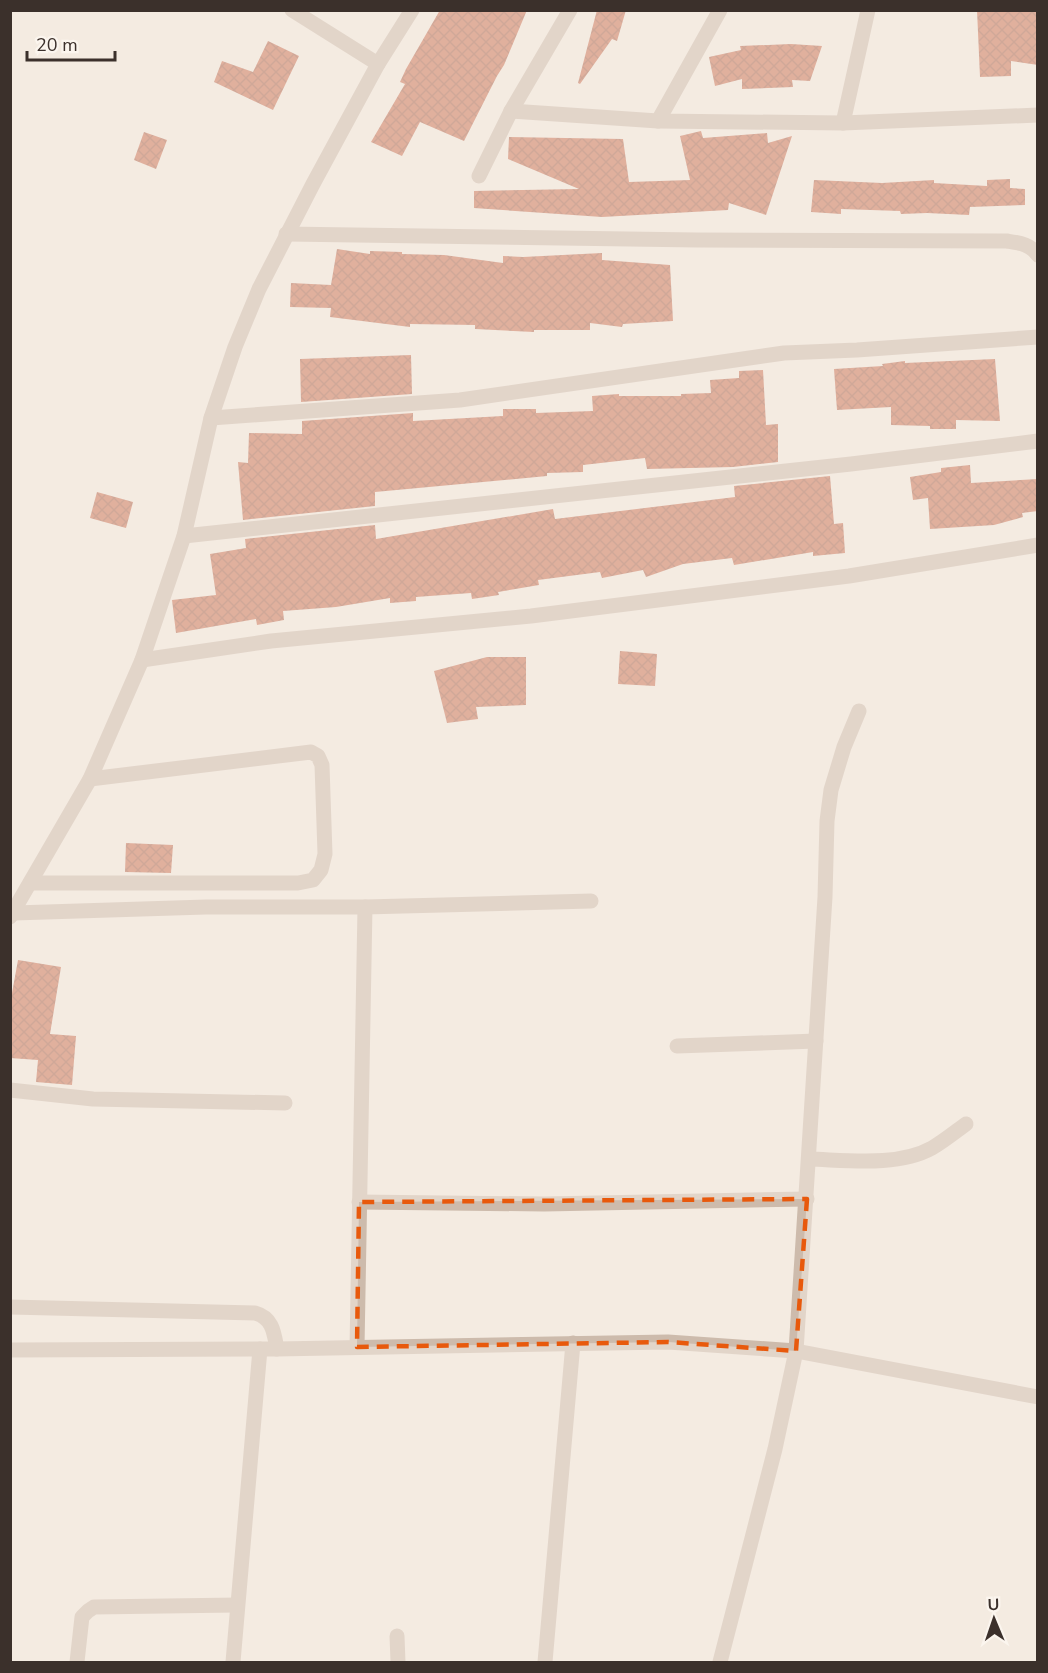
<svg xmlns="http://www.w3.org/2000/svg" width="1048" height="1673" viewBox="0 0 1048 1673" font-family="'Nunito Sans',sans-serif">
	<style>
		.building { fill: url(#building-cross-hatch) }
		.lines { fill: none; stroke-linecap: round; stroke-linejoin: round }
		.minor { stroke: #cdbbac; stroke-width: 15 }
		.marked { fill: none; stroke: #e8590c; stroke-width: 4.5; stroke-dasharray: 12 8; stroke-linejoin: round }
	</style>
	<defs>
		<pattern id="building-cross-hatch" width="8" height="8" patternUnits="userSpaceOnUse" patternTransform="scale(1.5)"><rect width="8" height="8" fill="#c8694b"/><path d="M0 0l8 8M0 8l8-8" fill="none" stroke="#a4573f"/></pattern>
	</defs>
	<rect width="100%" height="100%" fill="#f4ebe1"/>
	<g class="building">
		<path d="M440 10H527L504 65 497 76 464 141 420 122 402 156 371 142 405 84 400 82 406 69Z"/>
		<path d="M597 10H626L617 41 612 39 580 84 578 83Z"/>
		<path d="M977 10H1038V65L1011 61V76L980 77Z"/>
		<path d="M268 41 299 56 273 110 214 82 222 61 253 72Z"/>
		<path d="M791 44 822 46 810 81 792 80 793 87 742 89V79L715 86 709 57 741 50 740 46Z"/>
		<path d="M701 131 703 138 767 133 768 143 792 136 766 215 729 203 728 210 602 217 474 208V191L579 189 508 159 509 137 623 139 629 182 690 180 680 136Z"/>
		<path d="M144 132 167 140 156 169 134 160Z"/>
		<path d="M1010 179V188L1025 189V205L970 207 969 215 927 213 901 214 900 211 841 209V214L811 212 814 180 882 183 934 180V183L987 186V180Z"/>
		<path d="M337 249 370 254V251L402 252V254L444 255 503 263V256L523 257 602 253V260L670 265 673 321 623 324 622 327 590 323V330H534V332L475 329V325L410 324V327L330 317 331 308 290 307 291 283 331 285Z"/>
		<path d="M411 355 412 394 301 402 300 359Z"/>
		<path d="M995 359 1000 421 956 420V429H930V426L891 425V407L837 410 834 369 883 366 882 364 905 361V363Z"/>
		<path d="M763 370 766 425 778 424V462L733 467 647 469 645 458 583 465V472L547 473V476L375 492V506L243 520 238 462 248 463 249 433 302 434V421L413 413V421L503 416V409H536V413L593 411 592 396 619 394V396H681V394L711 393 710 380 739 378V371Z"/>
		<path d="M970 465 971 483 1038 479V511L1022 513 1023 517 994 525 930 529 928 498 913 500 910 477 941 472V468Z"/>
		<path d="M830 476 834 524 843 523 845 553 813 556V552L734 565 732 558 683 564 646 577 643 570 602 578 600 572 538 580 539 585 498 592 499 595 472 599 471 593 416 597V601L390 603V598L336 607 283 611 284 620 257 625 256 619 176 633 172 600 216 595 210 554 246 548 245 539 375 525 376 539 553 509 555 519 735 497 734 486Z"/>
		<path d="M97 492 133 502 126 528 90 518Z"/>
		<path d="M620 651 657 654 655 686 618 684Z"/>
		<path d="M487 657H526V705L476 707 478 719 447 723 434 671Z"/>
		<path d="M126 843 173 845 171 873 125 872Z"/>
		<path d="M18 960 61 967 50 1034 76 1036 72 1085 36 1082 38 1060 10 1058V1004Z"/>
	</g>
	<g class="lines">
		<g class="minor">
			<path d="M292 10 378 64"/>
			<path d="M511 111 658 121 843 123 1038 115"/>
			<path d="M658 121 720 10"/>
			<path d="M843 123 868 10"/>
			<path d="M479 176 511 111 570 10"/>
			<path d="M286 234 697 240 1007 241C1020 243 1030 244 1038 255"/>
			<path d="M211 418 460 400 784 353 857 350 1038 337"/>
			<path d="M184 536 851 464 1038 441"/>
			<path d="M142 660 271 641 531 616 849 576 1038 545"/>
			<path d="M30 883H298L313 880 321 870 325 854 322 765 318 756 311 752 90 779"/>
			<path d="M365 907 591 901"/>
			<path d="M14 913 206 907H365L357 1347"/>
			<path d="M10 917 90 779 142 660 184 536 211 418 235 347 259 289 313 184 378 64 412 10"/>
			<path d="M677 1046 816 1041"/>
			<path d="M10 1090 93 1099 285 1103"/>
			<path d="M809 1159C846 1160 898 1167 932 1148 944 1141 955 1132 966 1124"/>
			<path d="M359 1202 544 1204 807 1199"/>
			<path d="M10 1307 255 1313C273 1318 274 1333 277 1349"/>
			<path d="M10 1350 277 1349 668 1342 796 1351 1038 1397"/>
			<path d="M397 1636 398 1662"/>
			<path d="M77 1662 82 1617 88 1611 94 1607 237 1605"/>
			<path d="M233 1662 260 1349"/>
			<path d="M545 1662 573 1343"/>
			<path d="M720 1662 775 1449 796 1351 825 897 827 821 831 790 844 747 859 711"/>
		</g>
	</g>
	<path d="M0 0H1048V1673H0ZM807 1199 796 1351 668 1342 357 1347 359 1202Z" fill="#f4ebe1" fill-opacity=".55" fill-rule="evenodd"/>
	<path class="marked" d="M807 1199 796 1351 668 1342 357 1347 359 1202Z"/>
	<rect width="1048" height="1673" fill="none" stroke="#3b302b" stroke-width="24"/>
	<g transform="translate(994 1619) rotate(358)" stroke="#fbf5ee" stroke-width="4.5" paint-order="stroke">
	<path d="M0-4.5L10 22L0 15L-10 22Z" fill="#3b302b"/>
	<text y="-9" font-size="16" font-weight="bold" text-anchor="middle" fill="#3b302b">U</text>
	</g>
	<path d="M27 51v9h88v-9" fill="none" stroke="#3b302b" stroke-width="3"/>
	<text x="36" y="51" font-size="18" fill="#3b302b" stroke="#fbf5ee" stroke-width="4.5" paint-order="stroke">20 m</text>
</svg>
